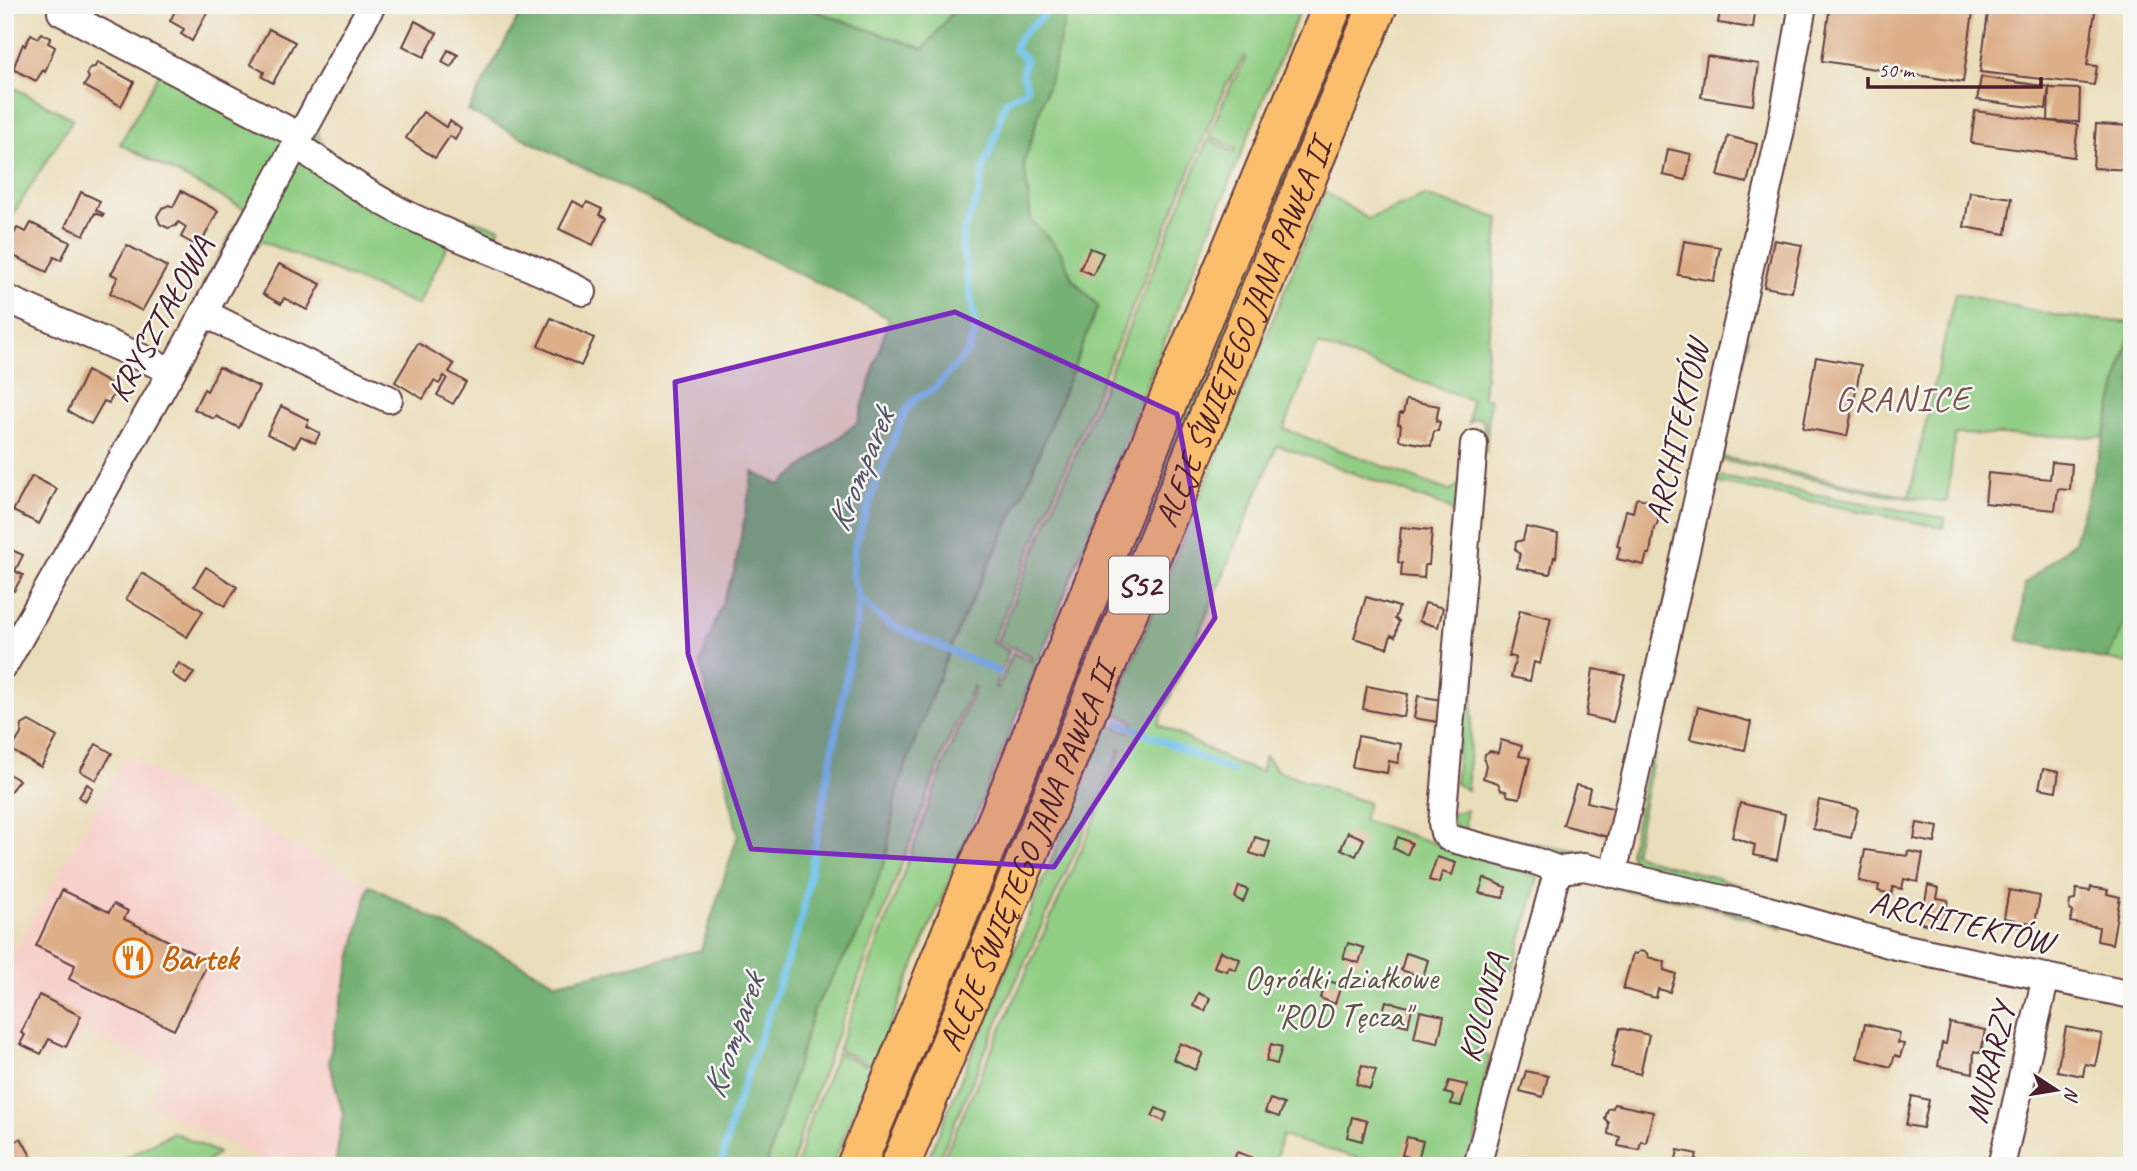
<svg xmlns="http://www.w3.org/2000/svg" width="2137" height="1171" viewBox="0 0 2137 1171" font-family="Caveat,sans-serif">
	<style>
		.built { fill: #f7d0ca }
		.green { fill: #91ce84; stroke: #6e7658; stroke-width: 2; fill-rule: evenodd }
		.forest { fill: #74b172; stroke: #5f684e; stroke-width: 2 }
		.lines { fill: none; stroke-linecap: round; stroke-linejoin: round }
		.stream { stroke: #70c2eb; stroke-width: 7 }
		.building { fill: #ddaf89 }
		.minor-casing { stroke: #623c40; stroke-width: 30 }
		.motorway-casing { stroke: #623c40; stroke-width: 42 }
		.minor { stroke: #fff; stroke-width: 26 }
		.motorway { stroke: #fabe6d; stroke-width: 38 }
		.marked { fill: #7b2cbf; fill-opacity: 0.2; stroke: #7b2cbf; stroke-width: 5; stroke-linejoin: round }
		.labels { text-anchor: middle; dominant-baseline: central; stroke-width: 5; stroke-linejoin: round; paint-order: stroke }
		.shield { fill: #f6f6f2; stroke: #7e6067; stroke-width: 2 }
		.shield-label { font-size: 32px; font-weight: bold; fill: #4a1f2b }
		.street-label { font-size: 33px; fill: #4a1f2b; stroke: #f6f6f2 }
		.food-label { font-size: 33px; font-weight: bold; fill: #c56008; stroke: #f6f6f2; text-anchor: start }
		.park-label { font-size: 33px; fill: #5f5446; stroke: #f6f6f2 }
		.neighbourhood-label { font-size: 35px; letter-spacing: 2px; fill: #7d514c; stroke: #f6f6f2 }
		.water-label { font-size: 35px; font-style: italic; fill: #555065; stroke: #f6f6f2 }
	</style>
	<rect width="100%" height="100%" fill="#f6f6f2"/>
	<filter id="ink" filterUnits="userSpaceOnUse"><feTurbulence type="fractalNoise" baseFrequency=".0143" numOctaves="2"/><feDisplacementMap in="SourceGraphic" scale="14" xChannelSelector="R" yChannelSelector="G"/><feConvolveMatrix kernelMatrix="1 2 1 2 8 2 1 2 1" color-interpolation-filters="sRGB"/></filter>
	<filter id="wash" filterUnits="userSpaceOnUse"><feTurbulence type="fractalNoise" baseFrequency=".00686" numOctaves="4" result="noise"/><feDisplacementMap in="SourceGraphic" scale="28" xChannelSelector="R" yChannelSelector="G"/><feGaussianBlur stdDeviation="1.57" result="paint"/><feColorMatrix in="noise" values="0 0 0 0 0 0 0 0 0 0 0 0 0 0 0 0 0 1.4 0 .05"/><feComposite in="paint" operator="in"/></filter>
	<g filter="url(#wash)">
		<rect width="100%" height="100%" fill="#eaddb9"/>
		<path class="built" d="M126 756 369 885 335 1026 329 1062 343 1114 335 1166H271V1164L148 1105 164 1068 84 1031 73 1052 43 1059 5 1042V967Z"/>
		<g class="green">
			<path d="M798 5H958L924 49Z"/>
			<path d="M1068 5H1302L1146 386 1028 688 832 1166H797L806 1131 837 1053 865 1065 867 1063 838 1050 950 748 975 688 973 686 946 746 802 1129 792 1166H766L814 1009 859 932 886 857 897 790 931 697 960 625 1025 489 1098 306 1072 278 1061 252 1030 220 1024 162 1052 72ZM1244 56 1246 58 1227 93 1209 136 1236 149 1234 152 1208 139 997 641 1033 657 1031 661 1013 653 998 689 995 687 1009 651 992 642 1224 89Z"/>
			<path d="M1348 5H1361L885 1166H872Z"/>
			<path d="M160 72 287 138 209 283 203 285 245 209 120 144Z"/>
			<path d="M5 83 73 119 5 227Z"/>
			<path d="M317 131 323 147 405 202 499 228 495 245 412 211 315 145 313 138Z"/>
			<path d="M298 157 450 240 418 305 261 241 257 246 253 244Z"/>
			<path d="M1325 192 1368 219 1424 196 1499 218 1483 397 1490 399 1486 452 1481 450 1484 422 1481 419 1474 418 1469 423 1471 400 1318 344 1284 429 1449 491 1464 482 1461 527 1449 508 1277 445 1201 628 1158 724 1237 764 1261 772 1265 756 1278 771 1368 803 1363 820 1538 877 1513 970 1498 966 1476 1052 1490 1056 1484 1080 1486 1093 1469 1166H1385L1282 1136 1274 1166H940L1101 805 1122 749 1120 748 1097 804 1006 1003 936 1166H925L1108 724 1128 732 1133 721 1112 712Z"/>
			<path d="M1955 293 2058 316 2132 323 2104 437 1955 434 1947 502 1884 495 1716 459 1740 340 1748 338 1722 457 1909 497Z"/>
			<path d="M1715 476 1945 518 1944 528 1714 482 1659 733 1654 729Z"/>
			<path d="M2132 607V665L2107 659Z"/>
			<path d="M1465 683 1474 684 1467 790 1455 783Z"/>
			<path d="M1654 755 1634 853 1650 860 1742 885 1736 893 1637 866 1631 857 1630 850 1650 756Z"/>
			<path d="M1466 810 1465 831 1586 852 1582 858 1557 857 1461 835 1451 819 1454 813Z"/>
			<path d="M1577 876 1780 921 1783 929 1703 905 1578 881 1567 897 1547 967 1541 958 1565 883Z"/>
			<path d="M173 1132 218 1153 202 1166H111Z"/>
		</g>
		<g class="forest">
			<path d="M525 5H798L924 49 958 5H1068L1052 72 1024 162 1031 220 1061 252 1072 279 1098 306 1025 489 960 625 931 697 897 790 886 857 859 932 814 1009 766 1166H335L343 1114 329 1062 335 1026 369 885 557 983 701 950 738 835 700 663 735 569 753 472 780 485 858 422 889 318 468 111Z"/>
			<path d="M2132 327V607L2107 660 2018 640 2025 584 2074 542 2104 437Z"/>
		</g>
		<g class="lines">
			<g class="stream">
				<path d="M858 595 870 609 891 625 999 672"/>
				<path d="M1119 722 1233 772"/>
				<path d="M721 1166 733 1115 802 918 858 612V595L852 574 855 546 873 492 905 412 917 397 932 391 967 353 974 337 975 322 962 247 964 231 978 197 983 170 997 132 1004 105 1007 100 1025 91 1027 86 1022 73 1026 59 1015 50C1019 27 1043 24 1050 5"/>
			</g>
		</g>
		<g id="blocks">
			<g class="building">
				<path d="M178 5H211L192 41 181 34 184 29 170 21Z"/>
				<path d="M1721 5H1756L1753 28 1718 23Z"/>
				<path d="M1830 5H1974L1963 82 1822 61Z"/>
				<path d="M1989 5H2096L2087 65 2097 66 2094 85 1980 72Z"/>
				<path d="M415 21 437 33 424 57 403 46Z"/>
				<path d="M269 29 295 42 273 83 262 77 264 72 250 64Z"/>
				<path d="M41 33 51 38 48 43 55 47 45 72 43 70 36 81 13 69 23 44 25 46 31 34 38 38Z"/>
				<path d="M448 50 458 55 451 67 442 62Z"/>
				<path d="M1707 56 1759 64 1753 105 1701 97Z"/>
				<path d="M97 62 134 82 121 106 84 86 89 78 87 74 90 68 95 67Z"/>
				<path d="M1981 77 2049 87 2046 109 1977 100Z"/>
				<path d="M2049 88 2080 89 2079 122 2048 121Z"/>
				<path d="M1975 111 2078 125 2074 157 1971 143Z"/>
				<path d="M423 112 446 127 450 121 461 129 455 140 450 136 435 158 406 138Z"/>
				<path d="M2096 124 2132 126V170L2093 168Z"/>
				<path d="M1728 136 1757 144 1747 183 1718 176Z"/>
				<path d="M1668 149 1691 154 1686 180 1663 175Z"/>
				<path d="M181 191 218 211 199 247 181 237 186 227 178 222 176 226 168 228 160 224 157 216 162 208 169 205 173 207Z"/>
				<path d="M81 192 100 201 96 210 104 214 103 216 95 213 84 235 65 227Z"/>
				<path d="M1970 192 2012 198 2006 234 1964 227Z"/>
				<path d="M573 201 584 207 587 202 602 209 599 215 606 218 593 245 559 229Z"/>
				<path d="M31 223 70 242 61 260 54 257 47 272 5 252 17 228 26 232Z"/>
				<path d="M1774 240 1802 245 1792 292 1764 287Z"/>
				<path d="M1684 241 1720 247 1714 281 1678 275Z"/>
				<path d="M127 245 167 267 142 311 110 293 118 277 111 274Z"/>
				<path d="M1090 248 1103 253 1093 275 1080 269Z"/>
				<path d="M279 264 321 284 307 310 284 298 281 304 263 294Z"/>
				<path d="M551 318 594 338 581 366 538 346Z"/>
				<path d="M418 343 454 364 449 372 466 382 453 404 437 395 447 378 444 376 439 384 434 381 423 399 395 382Z"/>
				<path d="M1816 357 1861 365 1847 436 1803 428Z"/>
				<path d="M219 367 259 387 239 428 216 416 214 419 194 409 204 389 207 391Z"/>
				<path d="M87 371 111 384 109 387 116 390 109 403 104 401 91 424 68 411Z"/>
				<path d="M1406 400 1439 406 1436 421 1440 422 1438 431H1434L1431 446 1399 440 1401 425 1398 424 1400 413 1403 414Z"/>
				<path d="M281 406 309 420 306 426 320 433 315 443 301 436 295 447 267 434Z"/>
				<path d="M2052 462 2072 464 2070 490 2058 489 2055 510 1985 503 1988 473 2050 479Z"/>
				<path d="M32 476 57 489 39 524 13 511Z"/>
				<path d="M1639 498 1661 505 1657 525 1654 527 1650 554H1647L1644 565 1617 559 1620 547 1617 546 1626 510 1633 512 1636 499Z"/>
				<path d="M1401 527 1432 530 1429 565H1425L1424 578 1401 576 1402 563 1398 562Z"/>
				<path d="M1526 527 1558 534 1556 558 1554 557 1550 574 1517 568 1520 554 1515 549 1516 542 1523 540Z"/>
				<path d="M5 547 23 555 15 571 23 575 14 591 5 587Z"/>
				<path d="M206 567 237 587 225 606 194 586Z"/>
				<path d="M142 573 203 611 187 637 126 599Z"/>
				<path d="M1366 597 1399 607 1395 619 1399 621 1395 637 1391 635 1387 648 1354 638Z"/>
				<path d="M1425 603 1443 608 1438 627 1419 621Z"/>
				<path d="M1520 610 1551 618 1540 664 1534 662 1530 681 1511 677 1516 658 1509 656Z"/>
				<path d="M179 663 194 673 186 684 172 674Z"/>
				<path d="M1593 669 1625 675 1613 722 1586 716Z"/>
				<path d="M1367 686 1408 694 1404 717 1363 709Z"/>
				<path d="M1418 696 1442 700 1438 722 1414 718Z"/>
				<path d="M1698 707 1751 722 1745 750 1690 739Z"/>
				<path d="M29 721 57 737 41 767 11 750 21 734 22 725Z"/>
				<path d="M1358 736 1401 744 1398 763 1389 761 1387 773 1352 767Z"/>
				<path d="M1501 740 1522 746 1519 756 1530 758 1520 798 1508 796 1506 791 1501 790 1498 783 1483 778 1486 765 1484 760 1485 754 1490 751 1498 753Z"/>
				<path d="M96 744 112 753 96 780 80 771Z"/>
				<path d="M2043 769 2059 772 2056 791 2039 788Z"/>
				<path d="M5 772 19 780 5 798Z"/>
				<path d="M87 784 93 788 85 801 79 797Z"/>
				<path d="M1576 785 1590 788 1587 802 1616 809 1608 837 1563 825Z"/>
				<path d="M1819 800 1858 809 1851 838 1813 829Z"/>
				<path d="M1740 803 1785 814 1777 860 1753 855 1755 845 1732 837Z"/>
				<path d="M1917 823 1938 827 1935 843 1914 839Z"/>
				<path d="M1348 832 1364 839 1356 856 1341 849Z"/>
				<path d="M1255 837 1270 842 1265 858 1250 853Z"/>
				<path d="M1398 837 1412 843 1407 855 1393 848Z"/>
				<path d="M1865 850 1907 856 1908 851 1923 854 1918 882 1904 879 1902 889 1893 887 1892 894 1878 891 1879 885 1859 881Z"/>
				<path d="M1437 857 1456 863 1452 875 1442 872 1439 883 1429 880Z"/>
				<path d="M1484 878 1506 887 1503 898 1479 893Z"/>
				<path d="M1928 885 1939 888 1937 898 1948 900 1943 928 1921 923Z"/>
				<path d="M1239 886 1248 890 1243 902 1235 898Z"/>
				<path d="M2091 887 2108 890 2107 894 2120 897 2112 944 2097 941 2099 927 2070 922 2073 912 2069 909 2070 901 2075 900 2076 889 2090 891Z"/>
				<path d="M62 890 109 912 114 904 128 911 124 919 209 961 174 1030 69 979 75 965 36 946Z"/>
				<path d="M2009 890 2040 896 2035 923 2026 922 2025 928 2016 926V920L2004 918Z"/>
				<path d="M1348 943 1364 948 1359 963 1343 958Z"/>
				<path d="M1220 951 1240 959 1236 970 1229 967 1227 971 1214 967Z"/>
				<path d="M1640 951 1647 953 1648 957 1665 962 1664 970 1676 974 1670 992 1658 989 1656 998 1623 989 1633 953 1636 954Z"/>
				<path d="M1406 953 1428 960 1423 977 1401 970Z"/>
				<path d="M1326 980 1341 985 1335 1004 1320 998Z"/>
				<path d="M1198 993 1210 998 1205 1011 1193 1006Z"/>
				<path d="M39 995 81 1016 66 1047 49 1039 41 1054 20 1044 25 1035 21 1033Z"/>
				<path d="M1386 1001 1412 1008 1408 1026 1381 1019Z"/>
				<path d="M1420 1011 1444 1016 1438 1043 1414 1038Z"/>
				<path d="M1950 1023 1985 1030 1981 1053 1974 1051 1973 1073 1938 1066 1942 1043 1946 1044Z"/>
				<path d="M1865 1024 1900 1033 1898 1043 1904 1044 1900 1057 1895 1055 1891 1067 1857 1058Z"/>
				<path d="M2066 1027 2102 1034 2095 1066 2085 1064 2083 1076 2057 1071Z"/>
				<path d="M1620 1028 1649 1035 1640 1074 1611 1067 1615 1052 1613 1051Z"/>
				<path d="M1180 1043 1203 1053 1195 1070 1173 1059Z"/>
				<path d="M1271 1044 1282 1047 1277 1064 1266 1061Z"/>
				<path d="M1362 1065 1376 1070 1370 1089 1356 1084Z"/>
				<path d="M1526 1071 1548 1076 1543 1097 1520 1091Z"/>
				<path d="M1449 1081 1467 1085 1461 1106 1451 1104 1453 1095 1445 1093Z"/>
				<path d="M1912 1096 1929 1100 1923 1128 1906 1125Z"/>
				<path d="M1270 1099 1284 1104 1279 1117 1265 1112Z"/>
				<path d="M1614 1104 1653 1112 1646 1143 1641 1141 1639 1150 1618 1146 1620 1137 1608 1134 1609 1123 1605 1119 1608 1109 1613 1108Z"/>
				<path d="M1156 1108 1167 1113 1164 1121 1152 1116Z"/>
				<path d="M1352 1117 1367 1121 1362 1141 1347 1137Z"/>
				<path d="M1407 1137 1423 1141 1418 1160 1402 1155Z"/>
				<path d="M21 1138 31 1156 11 1166 5 1155V1147Z"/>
				<path d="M1678 1150 1697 1154 1694 1166 1675 1164Z"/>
				<path d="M1237 1152 1251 1157 1248 1166H1231Z"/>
			</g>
		</g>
	</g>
	<g filter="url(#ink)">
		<use href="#blocks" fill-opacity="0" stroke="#623c40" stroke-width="2"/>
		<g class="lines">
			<g class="minor-casing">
				<g id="minor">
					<path d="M61 12 300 136"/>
					<path d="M295 144C332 169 369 196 410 216 467 243 527 263 583 292"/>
					<path d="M5 298 172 371"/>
					<path d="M204 313 310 365 389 399"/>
					<path d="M1474 444 1442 823 1444 833 1449 838 1535 861 1560 870 1584 867 1758 907 1896 946 2132 995"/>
					<path d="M5 664 172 371 372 5"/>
					<path d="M1613 874 1780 134 1803 5"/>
					<path d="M1477 1166 1555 880 1560 870"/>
					<path d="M2001 1166 2046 977"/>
				</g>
			</g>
			<g class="motorway-casing">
				<g id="motorway">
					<path d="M856 1166 1167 404 1333 5"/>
					<path id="s1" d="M900 1166 1378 5"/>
				</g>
			</g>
			<use href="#minor" class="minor"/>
			<use href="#motorway" class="motorway"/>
		</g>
	</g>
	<path class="marked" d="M955 312 1177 414 1215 618 1054 867 751 849 688 654 675 382Z"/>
	<defs>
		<g id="restaurant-ring" transform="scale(2.0125)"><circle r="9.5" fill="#f6f6f2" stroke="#e8710a" stroke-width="1.5"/><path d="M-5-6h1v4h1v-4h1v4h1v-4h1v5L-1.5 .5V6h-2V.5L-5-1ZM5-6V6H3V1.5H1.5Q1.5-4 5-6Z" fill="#e8710a"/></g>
	</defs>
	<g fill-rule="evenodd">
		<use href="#restaurant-ring" x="133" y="958"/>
	</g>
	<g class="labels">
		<rect class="shield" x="1109" y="556.5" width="60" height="57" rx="5"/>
		<g class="shield-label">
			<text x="1139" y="585">S52</text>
		</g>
		<g class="street-label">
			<text transform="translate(160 319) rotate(-61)">KRYSZTAŁOWA</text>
			<text stroke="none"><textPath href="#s1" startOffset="901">ALEJE ŚWIĘTEGO JANA PAWŁA II</textPath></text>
			<text transform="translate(1677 432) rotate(-77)">ARCHITEKTÓW</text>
			<text stroke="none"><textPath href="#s1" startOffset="334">ALEJE ŚWIĘTEGO JANA PAWŁA II</textPath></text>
			<text transform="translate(1961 922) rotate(13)">ARCHITEKTÓW</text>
			<text transform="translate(1483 1008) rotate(-74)">KOLONIA</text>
			<text transform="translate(1990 1063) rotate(-76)">MURARZY</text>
		</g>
		<g class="food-label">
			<text x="160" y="958">Bartek</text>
		</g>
		<g class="park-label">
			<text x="1341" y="978">Ogródki działkowe<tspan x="1341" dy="38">"ROD Tęcza"</tspan></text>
		</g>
		<g class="neighbourhood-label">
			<text x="1903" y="398">GRANICE</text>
		</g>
		<g class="water-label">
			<text transform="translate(860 470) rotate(-68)">Kromparek</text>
			<text transform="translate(733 1036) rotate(-71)">Kromparek</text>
		</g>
	</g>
	<rect width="2137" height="1171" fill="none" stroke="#f6f6f2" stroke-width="28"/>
	<g transform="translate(2056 1090) rotate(102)" stroke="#f6f6f2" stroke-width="5" paint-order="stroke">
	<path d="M0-5L12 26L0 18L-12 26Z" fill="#4a1f2b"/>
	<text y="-10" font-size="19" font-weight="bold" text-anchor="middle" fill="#4a1f2b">N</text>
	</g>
	<path d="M1868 77v10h173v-10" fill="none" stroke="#4a1f2b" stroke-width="3.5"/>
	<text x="1878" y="77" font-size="21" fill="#4a1f2b" stroke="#f6f6f2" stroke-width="5" paint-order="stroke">50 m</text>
</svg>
